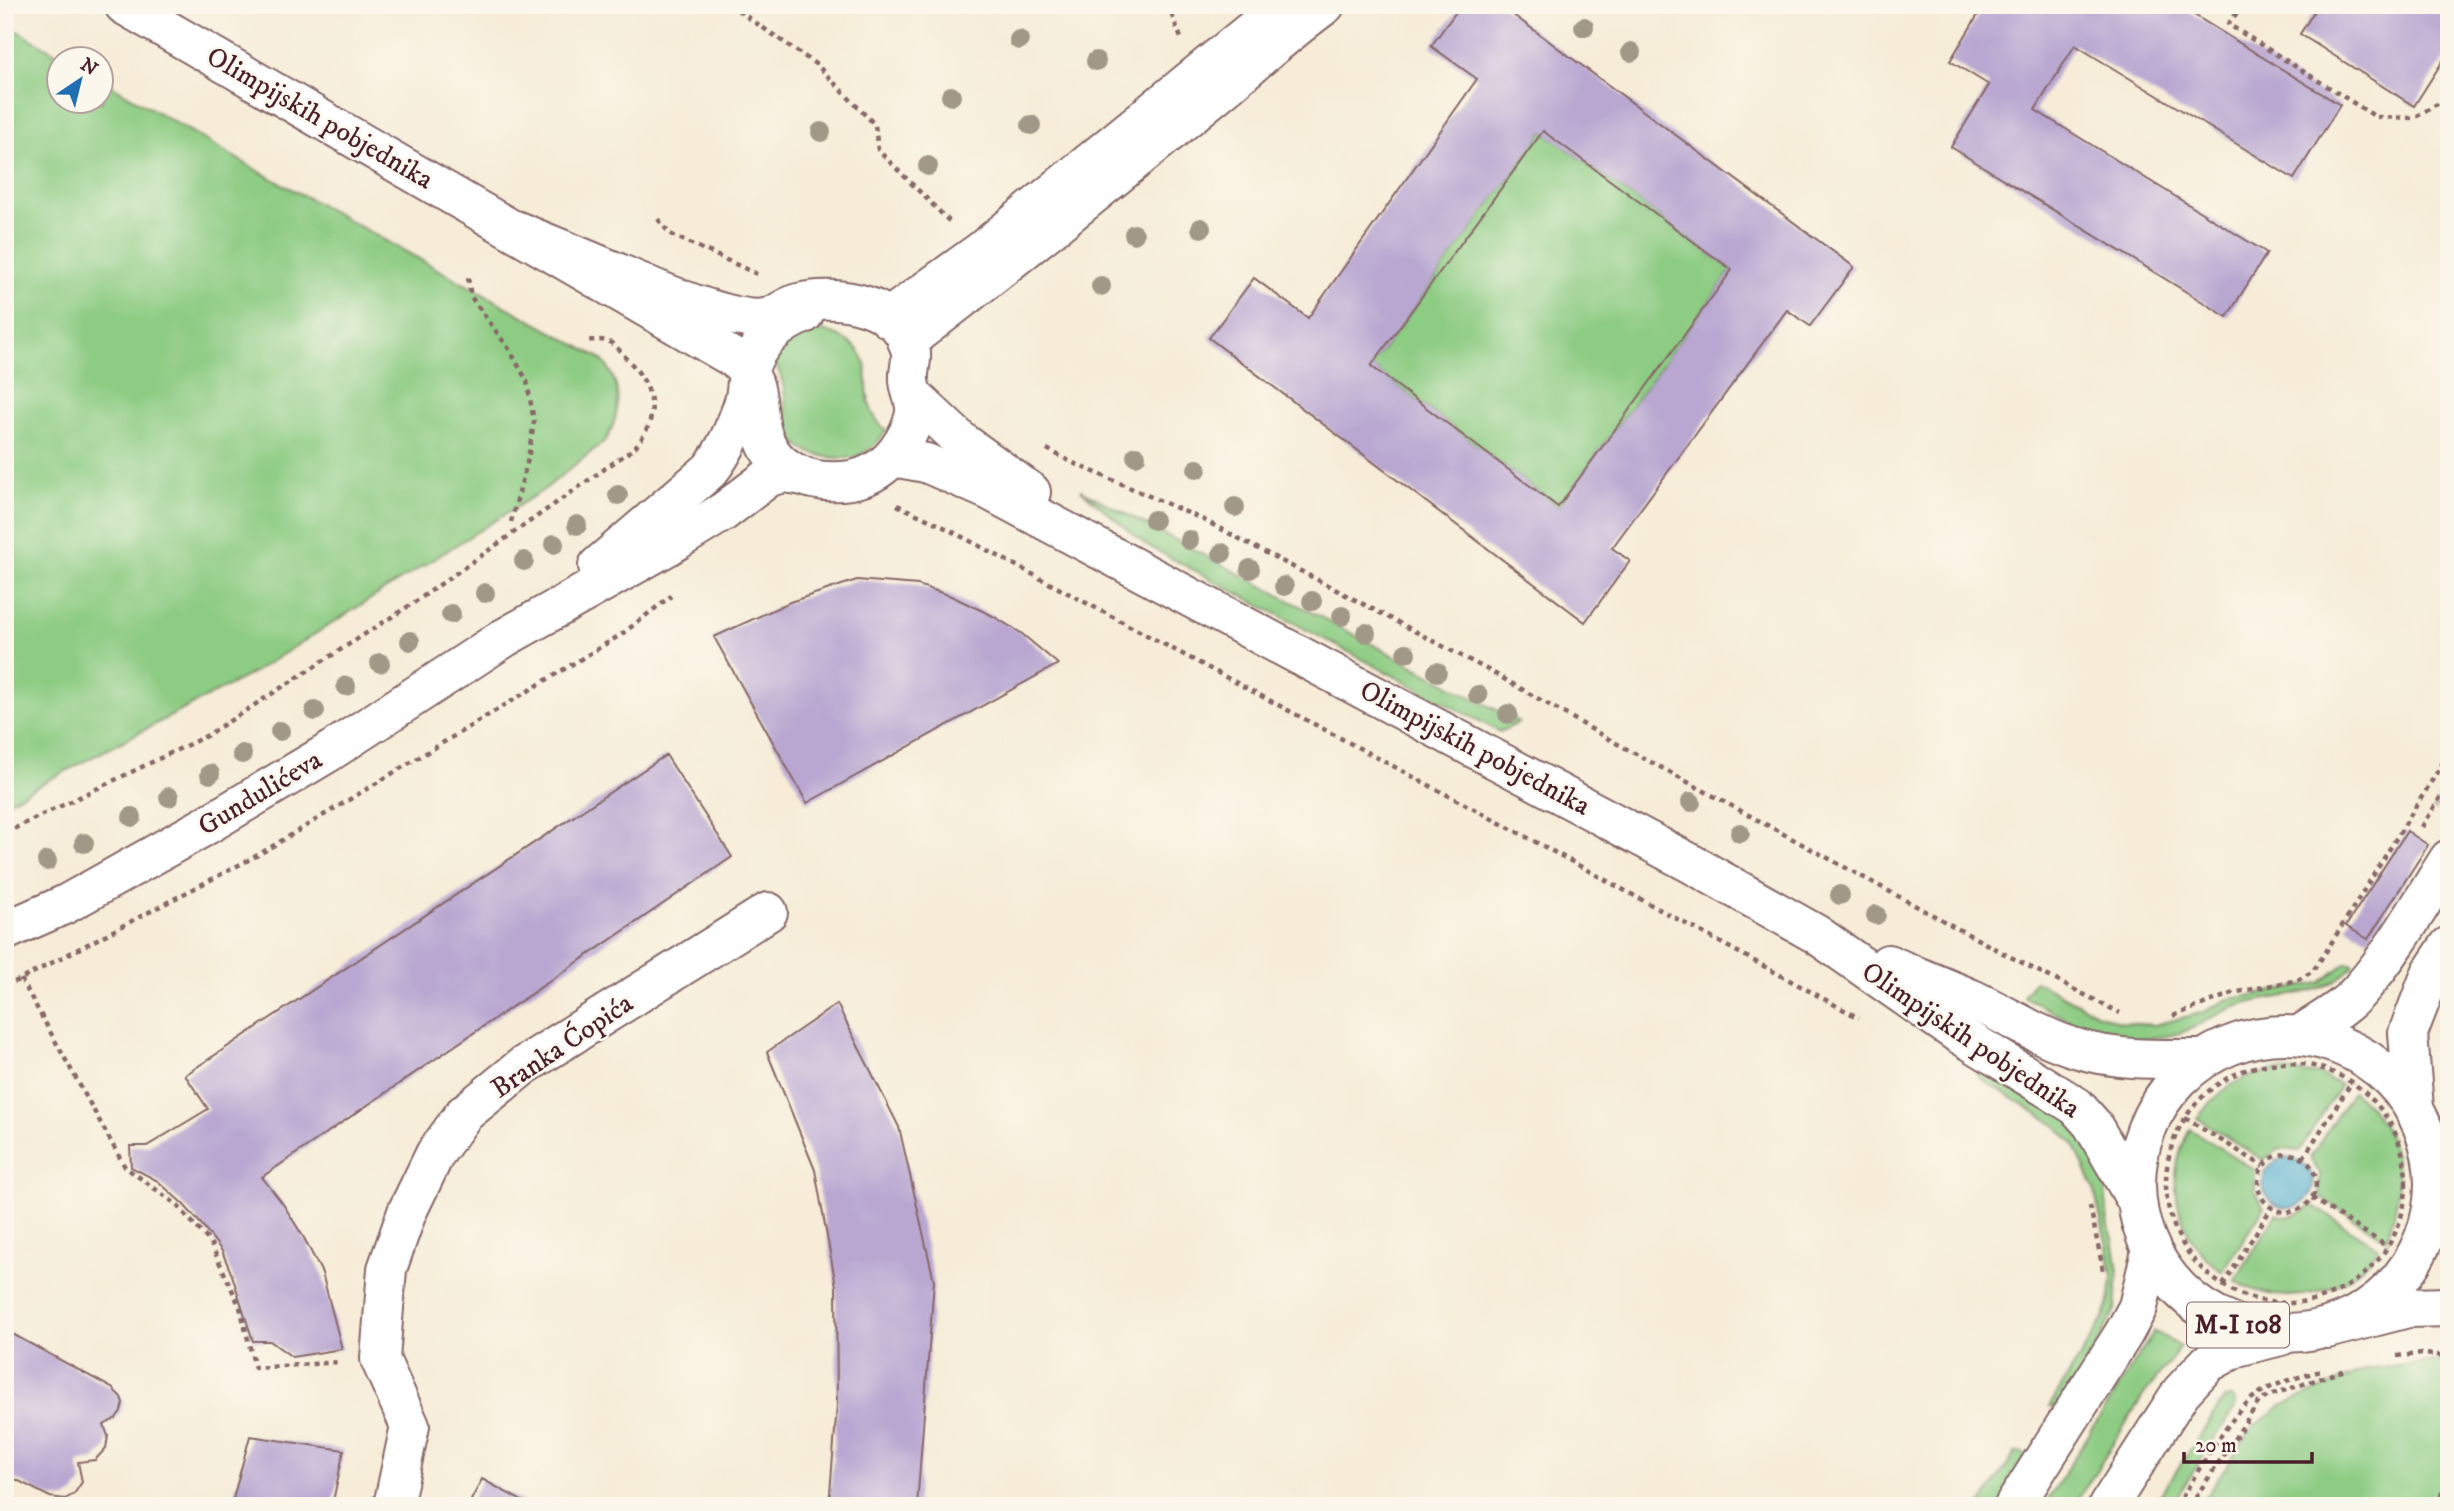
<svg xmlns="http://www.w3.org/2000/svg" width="2454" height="1511" viewBox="0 0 2454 1511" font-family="'IM FELL DW Pica',serif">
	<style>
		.green { fill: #8dcc83; stroke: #6c7657; stroke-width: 2 }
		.water { fill: #4eaccc; stroke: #4c667c; stroke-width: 2 }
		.building { fill: #b9a7d1; fill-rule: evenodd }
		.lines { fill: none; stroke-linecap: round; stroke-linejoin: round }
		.pedestrian-tunnel { stroke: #d4c3b5; stroke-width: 33; stroke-dasharray: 33 17; stroke-linecap: butt }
		.minor-casing { stroke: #866767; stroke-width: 42 }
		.tertiary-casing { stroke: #866767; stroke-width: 42 }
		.primary-casing { stroke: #866767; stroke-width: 42 }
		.path { stroke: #866767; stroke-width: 4.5; stroke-dasharray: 5 5; stroke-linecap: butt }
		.minor { stroke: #fff; stroke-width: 38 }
		.tertiary { stroke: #fff; stroke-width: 38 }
		.primary { stroke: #fff; stroke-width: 38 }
		.tree { fill: #a29887 }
		.labels { text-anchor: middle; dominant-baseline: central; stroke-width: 5; stroke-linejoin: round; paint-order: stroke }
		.shield { fill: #fbf7ec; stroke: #7f6065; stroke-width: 2 }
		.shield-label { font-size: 26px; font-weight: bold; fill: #4a1f2b }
		.street-label { font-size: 28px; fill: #4a1f2b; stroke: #fbf7ec }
	</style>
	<rect width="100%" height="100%" fill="#fbf7ec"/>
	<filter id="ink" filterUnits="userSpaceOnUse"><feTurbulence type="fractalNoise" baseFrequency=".0143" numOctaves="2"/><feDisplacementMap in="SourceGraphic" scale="14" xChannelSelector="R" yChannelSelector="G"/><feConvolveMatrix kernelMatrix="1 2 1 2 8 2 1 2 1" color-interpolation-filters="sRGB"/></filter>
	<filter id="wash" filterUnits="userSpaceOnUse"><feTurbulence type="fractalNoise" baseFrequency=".00686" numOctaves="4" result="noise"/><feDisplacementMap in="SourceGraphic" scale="28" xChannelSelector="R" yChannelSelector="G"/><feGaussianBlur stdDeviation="1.57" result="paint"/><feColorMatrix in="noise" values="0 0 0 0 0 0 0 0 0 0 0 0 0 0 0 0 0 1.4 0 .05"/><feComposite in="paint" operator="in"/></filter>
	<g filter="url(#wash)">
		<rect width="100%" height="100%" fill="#f6ecd7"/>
		<g class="green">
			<path d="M5 24 66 59 60 60V102H102V80L260 172 600 358C623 382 622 412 606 440L545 489 253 673 5 803Z"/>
			<path d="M1543 131 1732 270 1558 507 1371 366Z"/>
			<path d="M820 330C899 352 843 390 886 431 874 449 859 460 837 458 760 452 803 396 771 359L800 333Z"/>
			<path d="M1081 490 1519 722H1520L1500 732 1146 545Z"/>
			<path d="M2346 963H2353V966C2322 998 2289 993 2249 1003 2227 1008 2210 1019 2190 1029 2180 1034 2170 1036 2159 1037 2101 1045 2072 1021 2023 996L2035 981 2098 1014 2124 1023 2155 1025 2204 1012 2226 1000 2320 983Z"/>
			<path d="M1981 1067 2074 1122 2104 1173 2108 1225 2113 1238 2118 1271 2115 1310 2065 1408 2049 1407 2104 1317 2110 1297 2112 1277 2106 1241 2094 1189 2074 1144 2054 1124 1980 1078 1977 1075Z"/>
			<path d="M2277 1070 2320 1075 2341 1085 2299 1151 2280 1149 2263 1160 2197 1118C2221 1089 2238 1075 2277 1070Z"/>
			<path d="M2352 1092C2401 1127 2408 1187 2386 1239L2319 1196 2320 1174 2310 1158Z"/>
			<path d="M2190 1129 2255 1170V1192L2264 1208 2222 1272C2177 1237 2162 1180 2190 1129Z"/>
			<path d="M2312 1205 2379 1248C2346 1295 2285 1310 2235 1281L2276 1214C2289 1220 2302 1215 2312 1205Z"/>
			<path d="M2154 1331 2181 1347 2143 1396 2074 1506H2044Z"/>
			<path d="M2433 1361 2449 1363V1506H2199L2253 1427 2281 1406 2365 1370Z"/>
			<path d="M2231 1397 2235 1401V1408L2171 1506H2153L2225 1398Z"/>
			<path d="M2015 1453H2023L2026 1458 2001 1506H1980Z"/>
		</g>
		<circle class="water" cx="2288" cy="1183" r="25"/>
		<g id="blocks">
			<g class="building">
				<path d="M1461 5H1500L1854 267 1810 326 1787 310 1612 548 1630 561 1585 622 1209 338 1254 278 1308 318 1477 79 1431 46ZM1543 131 1732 270 1558 507 1371 366Z"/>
				<path d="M1984 5H2178L2340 105 2294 179 2075 45 2035 110 2267 253 2227 317 1951 147 1989 85 1950 61Z"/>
				<path d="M2318 5H2449V51L2414 106 2300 34Z"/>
				<path d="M857 580 918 585 951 596 991 615 1021 633 1058 664 807 803 714 637 790 602Z"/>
				<path d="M666 755 732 857 262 1177 283 1204 304 1238 322 1273 342 1349 292 1357 270 1341H253L232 1275 222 1251 202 1225 183 1204 158 1181 131 1167 130 1146H147L208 1109 185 1075Z"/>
				<path d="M2407 831 2428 845 2368 939 2346 926Z"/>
				<path d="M837 1004 899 1127 934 1281 917 1506H829L837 1405 836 1286 815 1170 767 1052Z"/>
				<path d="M5 1330 112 1388 121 1397 123 1403 121 1411 116 1418 104 1425 108 1436 106 1448 95 1460 78 1462 82 1482 74 1494 65 1499 50 1497 5 1474Z"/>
				<path d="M250 1436 344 1450 332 1506H231Z"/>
				<path d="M482 1479 531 1506H468Z"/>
			</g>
		</g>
	</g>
	<g filter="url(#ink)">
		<use href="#blocks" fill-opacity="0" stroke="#866767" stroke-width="2"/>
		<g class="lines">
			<path class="pedestrian-tunnel" d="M2444 790 2449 793"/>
			<g class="minor-casing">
				<g id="minor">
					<path d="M888 318 981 251 1268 17"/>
					<path d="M907 341C1006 266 1102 188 1198 109 1241 75 1281 37 1325 5"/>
					<path d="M2434 1163 2449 1215"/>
					<path d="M2327 1329 2408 1308 2449 1307"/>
					<path d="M393 1506 410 1426 380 1359 387 1269 407 1212 435 1154 464 1114 523 1066 768 912"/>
				</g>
			</g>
			<g class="tertiary-casing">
				<g id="tertiary">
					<path d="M124 5 737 360C761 382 755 399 761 428 770 471 811 486 851 480 882 475 903 450 913 421 919 403 910 396 909 380 908 371 912 362 911 353 904 304 837 293 798 303 787 306 779 314 769 317 757 321 739 317 727 314 691 305 656 289 623 275 587 259 551 245 515 230"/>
					<path d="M915 398 961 441 1031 492"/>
					<path d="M893 457 926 463 988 490 1692 864 1816 934 1956 1032 2076 1106 2092 1124 2133 1195"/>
					<path d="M598 566 710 470C726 450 736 426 744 402 747 392 746 380 749 370 756 344 779 323 804 314"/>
					<path d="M5 931 66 904 200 829 326 754 504 638 668 546 723 512 769 477 785 473 798 475"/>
					<path d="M1888 964C1916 976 1944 987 1972 999 2008 1016 2041 1038 2079 1049 2119 1061 2162 1059 2202 1059"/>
				</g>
			</g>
			<g class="primary-casing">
				<g id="primary">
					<circle cx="2285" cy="1184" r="149"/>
					<path d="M2300 1035C2320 1021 2344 1009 2360 990 2395 950 2421 903 2449 859"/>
					<path d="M2414 1108 2408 1033 2431 973 2449 946"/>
					<path d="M2014 1506 2124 1333 2138 1307 2151 1251"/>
					<path d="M2108 1506 2181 1392 2208 1363 2237 1347 2281 1336"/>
				</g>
			</g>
			<g class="path">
				<path d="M730 5 817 65 875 125 878 150 951 223"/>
				<path d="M1168 5 1181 38"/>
				<path d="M2237 13 2228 24 2376 117 2414 118 2449 97"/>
				<path d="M658 219 670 234 759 275"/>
				<path d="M468 278 471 297 509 349 527 381 534 422 528 459 511 522"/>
				<path d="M1047 449 1071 462 1202 519 1490 671 1614 742 2001 952 2120 1013"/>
				<path d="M897 505 938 524 1532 840 1859 1018"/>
				<path d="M2422 827 2449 783"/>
				<path d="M5 833 206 736 415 602 633 449C662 418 655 388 627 359 622 353 615 344 607 341 600 339 592 341 585 340"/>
				<path d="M21 979 125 1167 176 1204 210 1242 240 1307 255 1368 340 1362"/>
				<path d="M5 986 21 979 258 855 622 634 671 596"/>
				<path d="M2173 1016 2233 993 2298 980 2313 971 2327 950 2449 753"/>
				<circle cx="2286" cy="1183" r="120"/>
				<path d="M2185 1118 2263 1166"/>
				<circle cx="2287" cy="1183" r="29"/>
				<path d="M2303 1158 2352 1082"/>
				<path d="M2312 1198 2388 1247"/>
				<path d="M2090 1206 2103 1270"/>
				<path d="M2223 1285 2272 1207"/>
				<path d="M2397 1356 2422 1354 2449 1356"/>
				<path d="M2177 1506C2193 1479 2231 1413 2255 1396 2274 1383 2299 1377 2321 1371"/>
				<path d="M2190 1506 2258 1403 2268 1396 2348 1369"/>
				<path d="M2441 1506 2439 1502 2449 1472"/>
			</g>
			<use href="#minor" class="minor"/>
			<use href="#tertiary" class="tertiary"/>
			<use href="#primary" class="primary"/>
		</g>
		<g class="tree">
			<circle cx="1584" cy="27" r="10"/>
			<circle cx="1019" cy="40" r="10"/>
			<circle cx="1631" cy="52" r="10"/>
			<circle cx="1096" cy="61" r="10"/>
			<circle cx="951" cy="96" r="10"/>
			<circle cx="1031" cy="125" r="10"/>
			<circle cx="821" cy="132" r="10"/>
			<circle cx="928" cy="166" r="10"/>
			<circle cx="1201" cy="228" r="10"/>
			<circle cx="1134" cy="234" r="10"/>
			<circle cx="1101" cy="286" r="10"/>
			<circle cx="1136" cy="456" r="10"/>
			<circle cx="1197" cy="469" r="10"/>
			<circle cx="618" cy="495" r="10"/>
			<circle cx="1235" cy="507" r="10"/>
			<circle cx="1154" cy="520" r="10"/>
			<circle cx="577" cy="525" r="10"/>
			<circle cx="1189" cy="540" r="10"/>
			<circle cx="554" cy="544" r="10"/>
			<circle cx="1222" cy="553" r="10"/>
			<circle cx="524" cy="561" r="10"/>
			<circle cx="1250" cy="569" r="10"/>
			<circle cx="1284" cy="586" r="10"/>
			<circle cx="485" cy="593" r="10"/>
			<circle cx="1312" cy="601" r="10"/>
			<circle cx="451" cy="614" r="10"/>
			<circle cx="1342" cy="616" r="10"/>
			<circle cx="1366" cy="633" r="10"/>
			<circle cx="410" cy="641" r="10"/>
			<circle cx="1406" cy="653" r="10"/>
			<circle cx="380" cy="663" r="10"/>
			<circle cx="1437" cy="672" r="10"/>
			<circle cx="346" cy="686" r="10"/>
			<circle cx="1478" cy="695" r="10"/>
			<circle cx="315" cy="711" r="10"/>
			<circle cx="1508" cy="714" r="10"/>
			<circle cx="280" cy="731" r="10"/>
			<circle cx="242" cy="754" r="10"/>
			<circle cx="210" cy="774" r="10"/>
			<circle cx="169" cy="797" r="10"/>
			<circle cx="1691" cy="802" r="10"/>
			<circle cx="132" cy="817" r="10"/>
			<circle cx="1740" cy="833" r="10"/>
			<circle cx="84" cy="843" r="10"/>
			<circle cx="47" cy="861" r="10"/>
			<circle cx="1840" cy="895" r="10"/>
			<circle cx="1876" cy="915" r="10"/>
		</g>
	</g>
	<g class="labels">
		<rect class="shield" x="2187" y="1302.5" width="102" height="45" rx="5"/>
		<g class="shield-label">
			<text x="2238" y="1325">M-I 108</text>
		</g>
		<g class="street-label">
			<text transform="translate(320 118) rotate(30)">Olimpijskih pobjednika</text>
			<text transform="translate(1475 748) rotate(28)">Olimpijskih pobjednika</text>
			<text transform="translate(260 793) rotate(-31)">Gundulićeva</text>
			<text transform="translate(1971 1040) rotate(34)">Olimpijskih pobjednika</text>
			<text transform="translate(562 1046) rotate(-34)">Branka Ćopića</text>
		</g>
	</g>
	<rect width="2454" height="1511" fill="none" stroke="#fbf7ec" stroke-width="28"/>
	<g transform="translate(80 80) rotate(35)"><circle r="33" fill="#fbf7ec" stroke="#b4a19f" stroke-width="2"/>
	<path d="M0-5L12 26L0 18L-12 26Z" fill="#1f6fb2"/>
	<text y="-10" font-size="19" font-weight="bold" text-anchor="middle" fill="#4a1f2b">N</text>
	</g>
	<path d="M2184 1452v10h128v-10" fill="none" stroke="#4a1f2b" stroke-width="3.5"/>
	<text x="2195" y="1452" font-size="21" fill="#4a1f2b" stroke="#fbf7ec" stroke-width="5" paint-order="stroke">20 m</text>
</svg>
